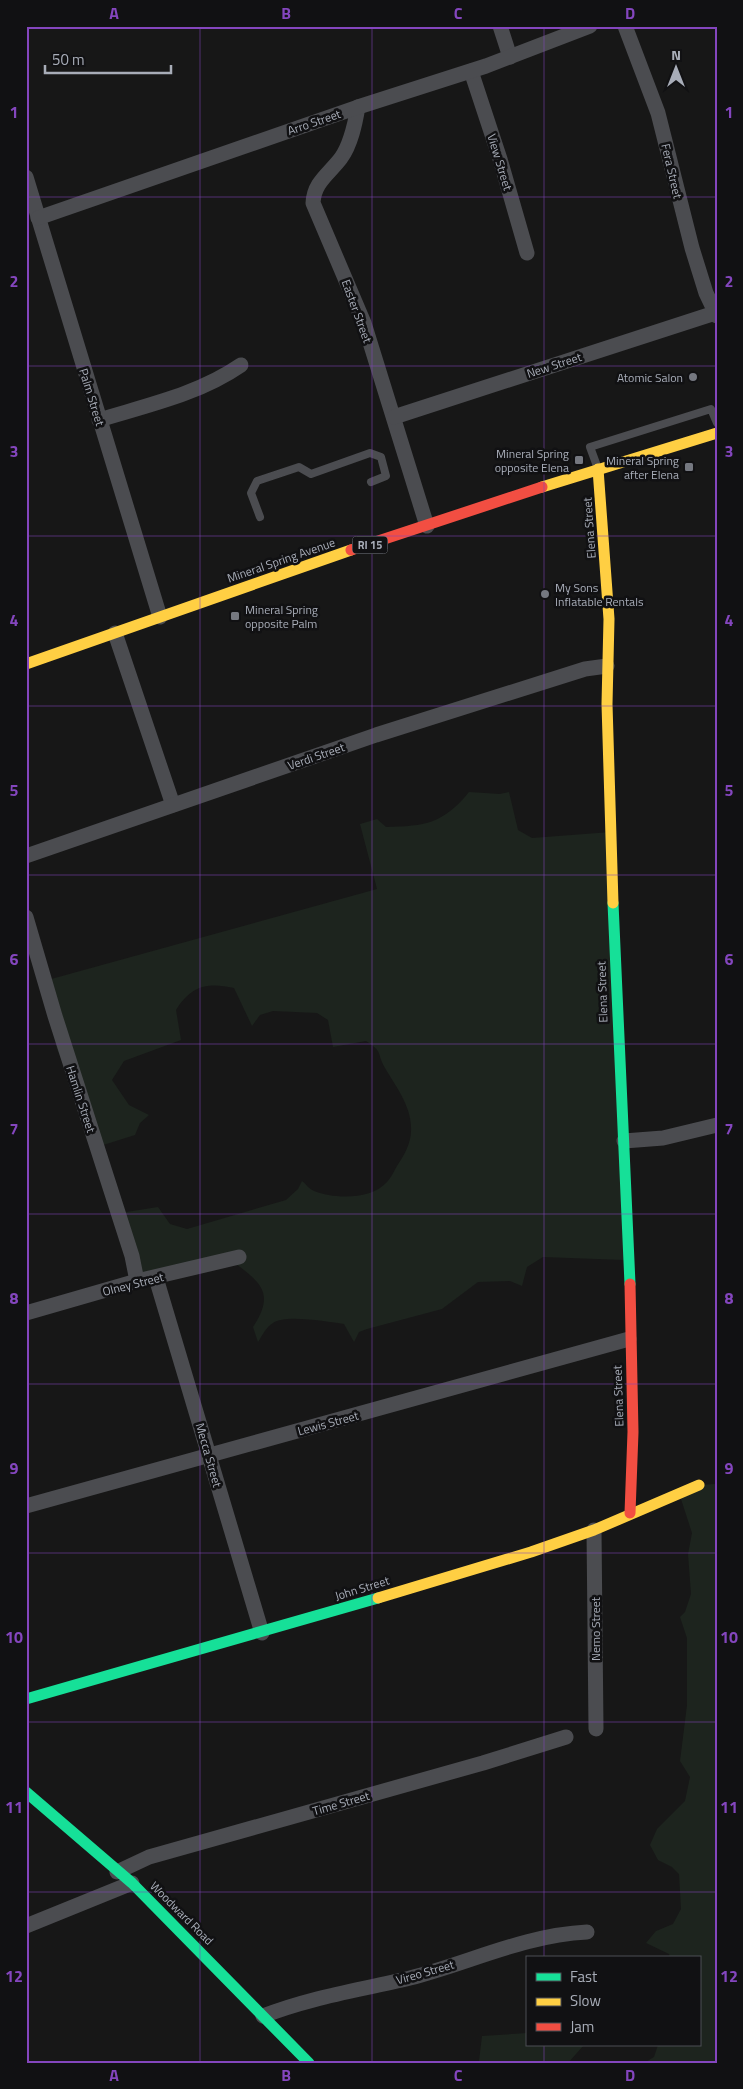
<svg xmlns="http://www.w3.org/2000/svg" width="743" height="2089" viewBox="0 0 743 2089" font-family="'Titillium Web',sans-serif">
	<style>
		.green { fill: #1d241e }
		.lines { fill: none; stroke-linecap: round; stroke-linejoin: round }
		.lane { stroke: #4b4c50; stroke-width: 8 }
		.street { stroke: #4b4c50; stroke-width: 15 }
		.fast { stroke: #16e098; stroke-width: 11 }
		.slow { stroke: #ffcf43; stroke-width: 11 }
		.jam { stroke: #f24e42; stroke-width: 11 }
		.grid { fill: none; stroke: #8446be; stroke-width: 1; stroke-opacity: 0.55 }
		.poi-dot { fill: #757880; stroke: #111113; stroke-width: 2 }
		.labels { text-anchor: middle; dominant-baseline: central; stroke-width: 5; stroke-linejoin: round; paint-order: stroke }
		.shield { fill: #111113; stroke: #7b7e86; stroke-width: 1 }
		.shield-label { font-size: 11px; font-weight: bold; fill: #a8adb8 }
		.street-label { font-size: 12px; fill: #a8adb8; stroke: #111113 }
		.poi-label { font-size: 12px; fill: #a8adb8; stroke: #111113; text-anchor: end }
		.neatline { fill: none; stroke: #8446be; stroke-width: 2 }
		.grid-label { font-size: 16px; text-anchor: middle; font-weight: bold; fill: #8446be }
	</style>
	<rect width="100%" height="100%" fill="#171717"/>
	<g class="green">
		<path d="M469 792 500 794 509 792 518 830 532 838 611 832 624 1260 543 1257 527 1267 522 1286 510 1281 478 1282 442 1309 367 1329 359 1332 354 1342 344 1324C328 1322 286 1314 273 1323 266 1327 262 1336 258 1342L253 1327C274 1295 263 1284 236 1264L138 1285 120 1213 158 1207 170 1224 187 1229 286 1200 298 1189 302 1181C306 1184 309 1189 314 1191 334 1199 371 1200 387 1182 391 1178 394 1171 397 1166 405 1154 412 1142 411 1127 411 1106 395 1085 385 1068 376 1052 384 1053 366 1041L333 1047 328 1020 317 1013 273 1011 260 1015 252 1026 234 988C207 982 191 986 176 1010L181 1040 124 1061 112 1080 129 1105 149 1115 140 1123 135 1135 97 1147 57 1049 41 984 44 981 377 889 360 824 377 819 386 827C425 826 443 824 469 792Z"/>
		<path d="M717 1478V2063H644L654 2057 658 2045H699V1958H670L669 1954 646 1943 656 1931 673 1924 681 1909 679 1874 672 1867 658 1860 650 1845 657 1829 685 1801 690 1777 680 1761 687 1705V1638L680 1617 685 1612 691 1594 688 1554 692 1533 681 1499 699 1485 715 1484Z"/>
		<path d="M527 2033V2045H584L568 2063H481L479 2061 482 2036Z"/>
	</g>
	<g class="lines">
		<g class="lane">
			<path d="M597 466 590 447 711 409 717 423"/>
			<path d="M260 517 251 493 257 481 299 467 311 474 370 453 381 457 386 476 371 482"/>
		</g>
		<g class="street">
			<path d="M500 26 510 57"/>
			<path d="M625 26 658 113 692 248 706 293 717 316"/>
			<path d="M471 71 500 159 527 253"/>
			<path d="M358 107C355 124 351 144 341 158 329 174 314 182 313 203L364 323 427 526"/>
			<path d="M26 177 160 617"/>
			<path d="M38 218 358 107 486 66 590 26"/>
			<path d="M394 417 715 313"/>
			<path d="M99 420C148 405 199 394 241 365"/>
			<path d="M115 633 173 805"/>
			<path d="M26 856 376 735 585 669 607 666"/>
			<path d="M26 917 55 1016 132 1256 137 1281"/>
			<path d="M624 1141 663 1138 717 1125"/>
			<path d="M156 1278 262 1633"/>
			<path d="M26 1313 137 1281 239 1257"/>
			<path d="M26 1506 629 1339"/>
			<path d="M594 1530 596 1729"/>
			<path d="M117 1872 149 1857 483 1763 566 1737"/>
			<path d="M26 1926 132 1883"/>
			<path d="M263 2016C311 1997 361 1990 410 1978 469 1963 525 1935 587 1932"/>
		</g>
		<g class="fast">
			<path d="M613 903 630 1284"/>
			<path d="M26 1699 378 1598"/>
			<path d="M26 1792 132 1883 309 2063"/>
		</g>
		<g class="slow">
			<path d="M598 469 609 619 607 704 613 903"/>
			<path d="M542 487 717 433"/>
			<path d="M26 664 351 550"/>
			<path d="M378 1598 531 1552 594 1530 699 1485"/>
		</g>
		<g class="jam">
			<path d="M351 550 542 487"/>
			<path d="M630 1284 633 1432 630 1513"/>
		</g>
	</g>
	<path class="grid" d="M200 26V2063M372 26V2063M544 26V1958M26 197H717M26 366H717M26 536H717M26 706H717M26 875H717M26 1044H717M26 1214H717M26 1384H717M26 1553H717M26 1722H717M26 1892H717M544 2045V2063"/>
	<g class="poi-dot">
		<circle cx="693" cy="377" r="5"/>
		<rect x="574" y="455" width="10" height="10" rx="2.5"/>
		<rect x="684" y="462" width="10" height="10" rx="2.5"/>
		<circle cx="545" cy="594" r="5"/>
		<rect x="230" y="611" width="10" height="10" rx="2.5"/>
	</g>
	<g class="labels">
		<rect class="shield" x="352.5" y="536.5" width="35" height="17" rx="4"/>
		<g class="shield-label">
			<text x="370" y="545">RI 15</text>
		</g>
		<g class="street-label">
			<text transform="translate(314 122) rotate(-19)">Arro Street</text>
			<text transform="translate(500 162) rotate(73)">View Street</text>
			<text transform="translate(672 171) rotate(77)">Fera Street</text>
			<text transform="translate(357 311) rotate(70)">Easter Street</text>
			<text transform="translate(554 365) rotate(-18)">New Street</text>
			<text transform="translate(92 397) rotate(73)">Palm Street</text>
			<text transform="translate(589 528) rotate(-94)">Elena Street</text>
			<text transform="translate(281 560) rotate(-19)">Mineral Spring Avenue</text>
			<text transform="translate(316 756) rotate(-19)">Verdi Street</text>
			<text transform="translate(602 992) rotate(-92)">Elena Street</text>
			<text transform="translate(81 1099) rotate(72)">Hamlin Street</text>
			<text transform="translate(133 1284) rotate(-14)">Olney Street</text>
			<text transform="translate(618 1396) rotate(-92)">Elena Street</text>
			<text transform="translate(328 1423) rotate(-15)">Lewis Street</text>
			<text transform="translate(209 1455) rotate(74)">Mecca Street</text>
			<text transform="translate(362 1588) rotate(-17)">John Street</text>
			<text transform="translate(595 1629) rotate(-90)">Nemo Street</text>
			<text transform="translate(341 1803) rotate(-16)">Time Street</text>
			<text transform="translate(182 1913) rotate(45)">Woodward Road</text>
			<text transform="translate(425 1972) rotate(-16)">Vireo Street</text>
		</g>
		<g class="poi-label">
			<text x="683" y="377">Atomic Salon</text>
			<text x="569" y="453">Mineral Spring<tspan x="569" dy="14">opposite Elena</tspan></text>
			<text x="679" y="460">Mineral Spring<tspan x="679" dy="14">after Elena</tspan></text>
			<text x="555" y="587" text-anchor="start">My Sons<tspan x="555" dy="14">Inflatable Rentals</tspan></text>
			<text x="245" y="609" text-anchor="start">Mineral Spring<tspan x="245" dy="14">opposite Palm</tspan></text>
		</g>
	</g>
	<rect width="743" height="2089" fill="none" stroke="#111113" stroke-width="55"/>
	<rect x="526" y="1956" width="175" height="90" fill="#111113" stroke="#4d4f55"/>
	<rect x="536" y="1973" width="25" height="8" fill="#16e098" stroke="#4d4f55"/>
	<text x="570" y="1982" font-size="15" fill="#a8adb8">Fast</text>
	<rect x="536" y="1998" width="25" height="8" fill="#ffcf43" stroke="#4d4f55"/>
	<text x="570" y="2006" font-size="15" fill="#a8adb8">Slow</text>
	<rect x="536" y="2023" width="25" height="8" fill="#f24e42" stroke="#4d4f55"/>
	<text x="570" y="2032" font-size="15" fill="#a8adb8">Jam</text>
	<g transform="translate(676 68)" stroke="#111113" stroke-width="4" paint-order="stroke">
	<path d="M0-4L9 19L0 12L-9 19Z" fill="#a8adb8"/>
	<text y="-8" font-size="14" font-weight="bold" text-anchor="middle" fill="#a8adb8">N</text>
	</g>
	<path d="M45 65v8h126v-8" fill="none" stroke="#a8adb8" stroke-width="2.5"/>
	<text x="52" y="65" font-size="15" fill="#a8adb8" stroke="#111113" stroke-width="4" paint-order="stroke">50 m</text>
	<rect x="28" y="28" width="688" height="2034" class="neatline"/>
	<g class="grid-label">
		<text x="114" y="19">A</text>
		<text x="286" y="19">B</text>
		<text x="458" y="19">C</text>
		<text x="630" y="19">D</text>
		<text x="14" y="118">1</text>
		<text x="729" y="118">1</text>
		<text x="14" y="287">2</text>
		<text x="729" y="287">2</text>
		<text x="14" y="457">3</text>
		<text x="729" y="457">3</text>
		<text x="14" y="626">4</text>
		<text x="729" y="626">4</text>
		<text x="14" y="796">5</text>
		<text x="729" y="796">5</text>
		<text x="14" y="965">6</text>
		<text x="729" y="965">6</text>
		<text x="14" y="1135">7</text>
		<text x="729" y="1135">7</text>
		<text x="14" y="1304">8</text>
		<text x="729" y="1304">8</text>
		<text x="14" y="1474">9</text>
		<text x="729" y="1474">9</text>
		<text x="14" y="1643">10</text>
		<text x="729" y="1643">10</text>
		<text x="14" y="1813">11</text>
		<text x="729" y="1813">11</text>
		<text x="14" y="1982">12</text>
		<text x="729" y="1982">12</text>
		<text x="114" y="2081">A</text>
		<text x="286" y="2081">B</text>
		<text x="458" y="2081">C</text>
		<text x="630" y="2081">D</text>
	</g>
</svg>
